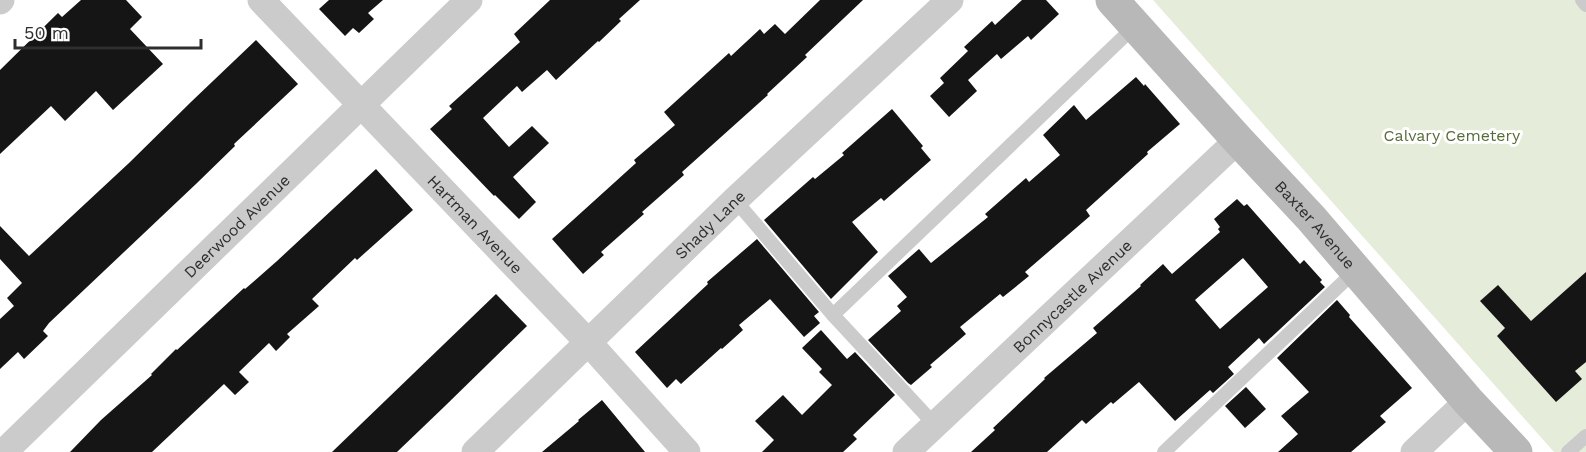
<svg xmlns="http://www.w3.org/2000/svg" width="1586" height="452" viewBox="0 0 1586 452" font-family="'Work Sans',sans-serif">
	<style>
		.green { fill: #e5ecda }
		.building { fill: #151515; fill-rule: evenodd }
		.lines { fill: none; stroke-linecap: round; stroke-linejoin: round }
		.lane { stroke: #cbcbcb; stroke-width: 14 }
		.street { stroke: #cbcbcb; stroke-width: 27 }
		.secondary { stroke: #b8b8b8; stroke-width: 33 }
		.labels { text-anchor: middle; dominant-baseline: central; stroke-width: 6; stroke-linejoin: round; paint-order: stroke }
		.park-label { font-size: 16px; fill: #556d37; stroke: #fff }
		.street-label { font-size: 16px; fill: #2e2e2e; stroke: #fff }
	</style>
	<rect width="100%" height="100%" fill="#fff"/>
	<path class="green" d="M1153 0H1586V452H1554Z"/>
	<g class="building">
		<path d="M81 0H126L142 17 130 29 163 64 113 110 96 91 65 121 51 106 0 154V70L58 13 62 17Z"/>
		<path d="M329 0H383L368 13 374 19 359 33 353 28 345 36 319 9Z"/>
		<path d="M550 0H640L619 19 621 21 599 42 598 41 556 80 547 70 522 92 517 86 483 118 509 147 532 126 549 143 513 177 536 202 519 219 495 195 494 196 430 129 452 109 449 106 520 42 514 34Z"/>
		<path d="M820 0H863L805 55 807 57 767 94 768 95 682 172 684 175 642 212 644 214 601 252 604 255 583 274 552 239 636 163 634 160 675 125 664 112 729 53 731 56 760 29 764 34 775 24 785 34Z"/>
		<path d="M1022 0H1046L1059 14 1031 40 1028 36 1001 59 997 54 968 80 977 91 949 117 930 96 944 83 940 78 968 51 964 47 992 21 995 25Z"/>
		<path d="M256 40 298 84 234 144 235 146 197 183 49 323 43 331 48 336 24 359 18 352 0 369V319L14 306 7 298 22 283 0 259V226L29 256 129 163 192 101Z"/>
		<path d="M1136 77 1144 86 1145 84 1180 124 1147 152 1148 154 1086 210 1090 216 1025 272 1029 276 1003 297 1000 294 960 327 966 334 930 365 932 367 911 385 908 383 868 340 901 311 897 306 907 297 888 276 919 249 931 263 988 217 985 214 1026 178 1029 182 1060 155 1043 135 1074 105 1086 120Z"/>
		<path d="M892 109 923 146 921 148 931 160 884 201 881 198 852 222 878 252 831 299 764 220 813 177 815 179 844 155 842 153Z"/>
		<path d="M376 169 413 210 357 260 355 258 312 299 319 306 287 334 290 337 276 351 269 343 239 372 249 382 235 395 224 384 152 452H70L101 420 152 375 151 374 176 349 177 350 244 288 245 289 277 261Z"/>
		<path d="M1237 199 1244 206 1247 204 1300 264 1304 260 1322 280 1320 282 1325 287 1264 344 1259 338 1228 367 1234 374 1213 393 1210 390 1175 421 1139 382 1113 404 1111 402 1086 424 1082 420 1047 452H971L995 430 993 428 1045 379 1044 378 1097 333 1093 328 1141 286 1140 285 1163 264 1172 274 1220 232 1218 229 1220 227 1214 219ZM1243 258 1268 287 1220 329 1195 300Z"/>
		<path d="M757 239 819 312 814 316 820 323 804 337 770 299 739 325 743 330 722 349 721 348 681 384 676 379 667 388 635 352 708 284 707 282Z"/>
		<path d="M1586 272V362L1575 371 1582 379 1556 402 1497 336 1505 328 1480 301 1498 285 1531 321Z"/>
		<path d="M496 294 527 326 445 406 397 452H332Z"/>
		<path d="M1337 300 1350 315 1349 317 1412 388 1380 416 1386 422 1351 452H1278L1298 434 1281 416 1309 392 1277 358Z"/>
		<path d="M821 330 847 359 855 352 895 395 853 435 857 439 843 452H762L774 440 755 421 783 395 802 415 832 385 819 372 822 369 802 348Z"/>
		<path d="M1246 387 1266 409 1245 428 1225 406Z"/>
		<path d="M602 400 645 452H542L579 421 578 420Z"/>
	</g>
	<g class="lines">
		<g class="lane">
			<path d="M1582 0 1586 5"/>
			<path d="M735 200 833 315"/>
			<path d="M935 425 833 315 1135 26"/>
			<path d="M1164 452 1356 270"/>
			<path d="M1568 452 1586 436"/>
		</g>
		<g class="street">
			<path id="s1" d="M261 0 588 342 687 452"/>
			<path d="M0 1 1 0"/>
			<path id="s2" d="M2 452 7 449 469 0"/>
			<path id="s3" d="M475 452 735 200 950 0"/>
			<path id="s4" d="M906 452 1238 140"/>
			<path d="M1414 452 1468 401"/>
		</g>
		<path class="secondary" id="s5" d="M1112 0 1238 140 1311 218 1468 401 1516 452"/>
	</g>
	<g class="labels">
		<g class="park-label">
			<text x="1452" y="135">Calvary Cemetery</text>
		</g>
		<g class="street-label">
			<text stroke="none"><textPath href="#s3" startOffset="327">Shady Lane</textPath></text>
			<text stroke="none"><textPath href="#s1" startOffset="310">Hartman Avenue</textPath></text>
			<text stroke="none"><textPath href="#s5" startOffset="303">Baxter Avenue</textPath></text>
			<text stroke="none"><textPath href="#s2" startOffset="326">Deerwood Avenue</textPath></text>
			<text stroke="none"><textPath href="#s4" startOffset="228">Bonnycastle Avenue</textPath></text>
		</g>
	</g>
	<path d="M15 39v9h186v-9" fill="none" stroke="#2e2e2e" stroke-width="3"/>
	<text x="24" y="39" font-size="18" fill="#2e2e2e" stroke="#ffffff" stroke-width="4.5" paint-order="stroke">50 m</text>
</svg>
